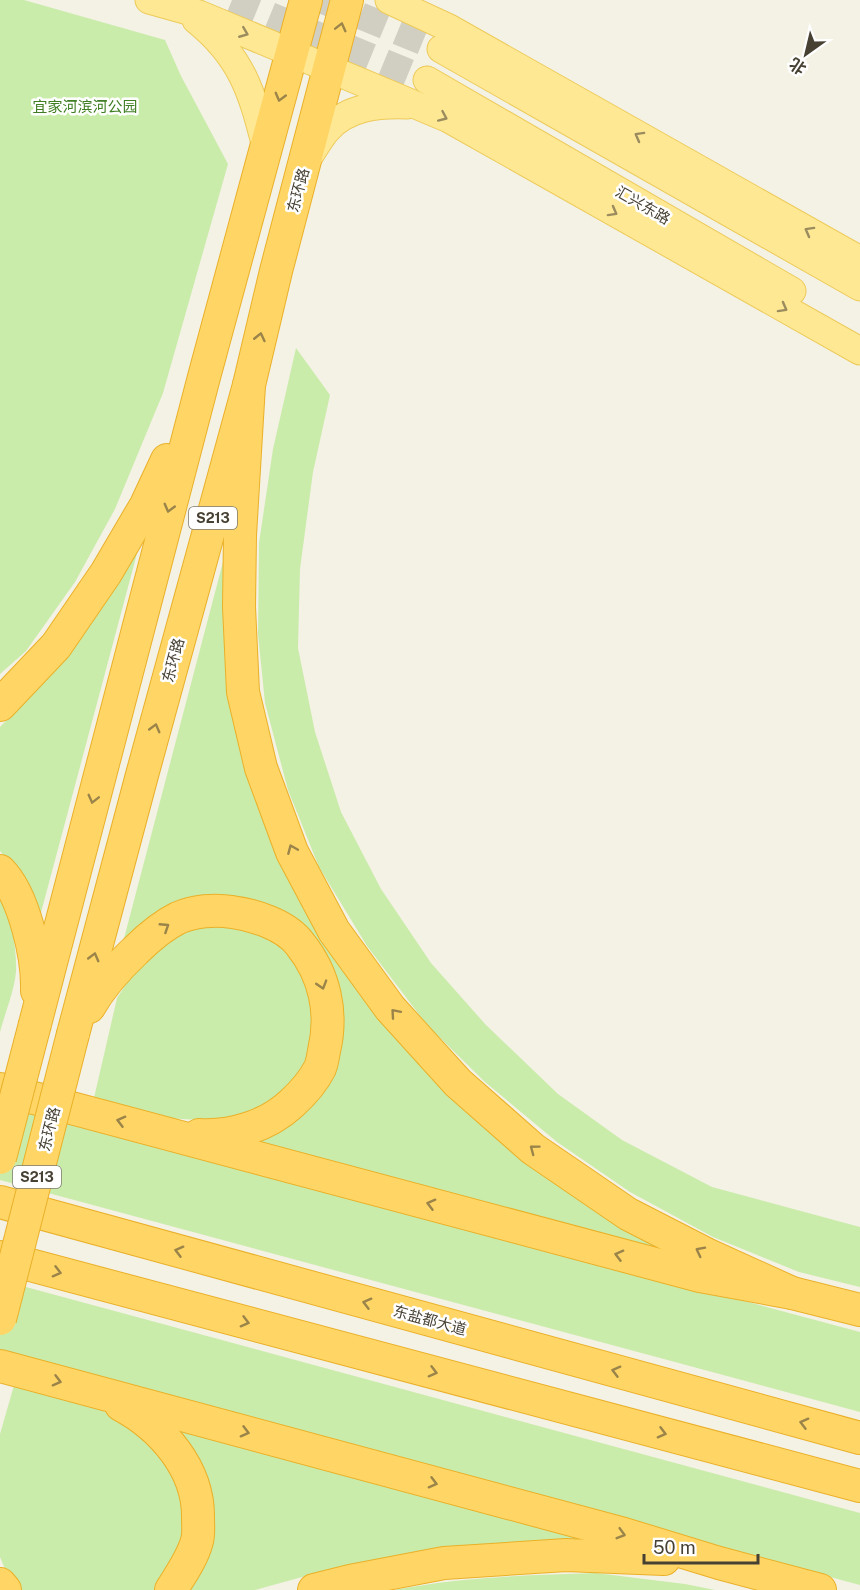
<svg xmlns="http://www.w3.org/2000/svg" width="860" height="1590" viewBox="0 0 860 1590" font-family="'Public Sans','Noto Sans SC',sans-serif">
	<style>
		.green { fill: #caecaa }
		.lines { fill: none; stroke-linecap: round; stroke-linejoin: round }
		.major-tunnel { stroke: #d1cec2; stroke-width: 27; stroke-dasharray: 27 14; stroke-linecap: butt }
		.major-casing { stroke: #edcb5a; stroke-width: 29 }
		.highway-casing { stroke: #eab029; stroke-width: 34 }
		.major { stroke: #ffe893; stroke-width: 27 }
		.highway { stroke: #ffd665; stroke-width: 32 }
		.highway-bridge-casing { stroke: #eab029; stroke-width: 34; stroke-linecap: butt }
		.highway-bridge { stroke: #ffd665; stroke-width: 32 }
		.oneway { stroke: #9a844a }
		.oneway2 { stroke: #9a8c5f }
		.labels { text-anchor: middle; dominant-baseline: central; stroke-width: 5; stroke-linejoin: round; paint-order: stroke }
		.shield { fill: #fff; stroke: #7e7a71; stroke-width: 1.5 }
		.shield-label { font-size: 14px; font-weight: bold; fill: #474134 }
		.park-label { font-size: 15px; fill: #3f7e23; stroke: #fff }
		.street-label { font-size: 15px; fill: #474134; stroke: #fff }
	</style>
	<rect width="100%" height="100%" fill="#f4f1e5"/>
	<g class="green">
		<path d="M0 0H24L165 40 181 76 228 164 163 393 115 509 75 582 26 651 0 674Z"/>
		<path d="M296 348 330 395 313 472 300 569 298 648 315 732 341 812 381 889 431 963 486 1025 558 1094 622 1140 712 1187 860 1227V1287L799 1272 713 1237 630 1192 557 1142 485 1082 427 1025 367 946 319 867 288 790 265 703 258 634 259 543 273 449Z"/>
		<path d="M139 546 39 920 21 876 0 851V727L68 656Z"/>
		<path d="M223 562 229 690 376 1014 695 1265 240 1143 283 1127 339 1000 243 898 122 946Z"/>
		<path d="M0 894C11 917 17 947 16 972 14 992 5 1013 0 1032Z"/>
		<path d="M217 925 246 928 268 937 289 952 316 1003 312 1059 295 1084 273 1101 249 1112 219 1121 164 1118 94 1098 117 998 136 969 164 942 192 927Z"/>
		<path d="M0 1101 860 1332V1412L0 1180Z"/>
		<path d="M0 1280 860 1513V1585L0 1354Z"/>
		<path d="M15 1382 88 1402 131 1427 159 1449 186 1505 185 1537 156 1590H22L8 1576 0 1557V1434Z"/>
		<path d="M164 1421 619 1544 562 1543 438 1548 342 1566 255 1590H183L198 1570Z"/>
		<path d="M596 1573 685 1584 715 1590H394C461 1577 528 1575 596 1573Z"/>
	</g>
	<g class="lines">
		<g class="major-tunnel">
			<path d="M232 0 427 80"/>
			<path d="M322 0 441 49"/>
		</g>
		<g class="major-casing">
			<g id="major">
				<path d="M149 0 199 14 449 119 860 351"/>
				<path d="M389 0 449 28 860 260"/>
				<path d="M196 20C242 57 252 92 266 147"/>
				<path d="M441 49 860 287"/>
				<path d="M427 80 792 291"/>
				<path d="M308 158C314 149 320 138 327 130 347 107 378 104 407 105"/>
			</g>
		</g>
		<g class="highway-casing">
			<g id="highway">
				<path d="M249 385 240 535 239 607 243 692 261 768 292 852 334 931 390 1008 458 1083 533 1149 628 1214 706 1254 792 1293"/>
				<path d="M0 705 56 646 106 573 146 505 167 460"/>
				<path d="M0 871C24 895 38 957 37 991"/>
				<path d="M89 1007C101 986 117 968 135 951 147 939 162 926 178 918 194 911 215 909 232 912 254 915 286 925 300 944 325 975 333 1013 324 1051 323 1057 322 1063 320 1068 313 1082 302 1094 291 1104 267 1126 232 1137 199 1135"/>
				<path d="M35 1024 204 377 306 0"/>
				<path d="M73 1034 142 775 249 385 276 271 347 0"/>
				<path d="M0 1089 700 1276 792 1293 860 1310"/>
				<path d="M0 1202 860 1438"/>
				<path d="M0 1257 860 1486"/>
				<path d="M0 1366 624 1534 719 1563 820 1590"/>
				<path d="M121 1405C162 1427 199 1469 198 1518 198 1525 199 1534 197 1541 192 1559 181 1574 171 1590"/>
				<path d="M0 1584 5 1590"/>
				<path d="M314 1590 350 1581 444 1563 566 1555 664 1559"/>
			</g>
		</g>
		<use href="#major" class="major"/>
		<use href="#highway" class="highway"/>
		<g class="highway-bridge-casing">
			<g id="highway-bridge">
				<path d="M0 1158 35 1024"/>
				<path d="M0 1319 73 1034"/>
			</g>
		</g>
		<use href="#highway-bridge" class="highway-bridge"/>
	</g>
	<defs><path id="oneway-chevron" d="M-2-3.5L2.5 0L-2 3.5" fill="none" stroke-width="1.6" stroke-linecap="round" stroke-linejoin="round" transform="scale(1.5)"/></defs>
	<g class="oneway">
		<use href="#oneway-chevron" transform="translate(341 27) rotate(-76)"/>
		<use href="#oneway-chevron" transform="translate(280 97) rotate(105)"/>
		<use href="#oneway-chevron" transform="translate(260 337) rotate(-77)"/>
		<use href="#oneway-chevron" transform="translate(169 508) rotate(105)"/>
		<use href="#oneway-chevron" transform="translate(155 728) rotate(-75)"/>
		<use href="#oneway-chevron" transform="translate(93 799) rotate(104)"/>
		<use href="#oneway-chevron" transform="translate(292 849) rotate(-113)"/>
		<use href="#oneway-chevron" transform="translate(165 927) rotate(-33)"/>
		<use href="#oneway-chevron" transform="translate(94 957) rotate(-75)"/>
		<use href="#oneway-chevron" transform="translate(322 985) rotate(73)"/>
		<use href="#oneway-chevron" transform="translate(395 1013) rotate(-131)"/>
		<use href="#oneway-chevron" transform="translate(121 1121) rotate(-165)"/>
		<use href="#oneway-chevron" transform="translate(534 1149) rotate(-143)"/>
		<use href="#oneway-chevron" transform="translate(431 1204) rotate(-165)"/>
		<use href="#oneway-chevron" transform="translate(179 1251) rotate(-165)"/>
		<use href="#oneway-chevron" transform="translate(700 1251) rotate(-153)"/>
		<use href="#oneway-chevron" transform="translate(619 1255) rotate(-165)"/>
		<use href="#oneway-chevron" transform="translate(57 1272) rotate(15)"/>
		<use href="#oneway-chevron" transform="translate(367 1303) rotate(-165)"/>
		<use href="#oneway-chevron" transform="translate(245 1322) rotate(15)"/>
		<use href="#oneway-chevron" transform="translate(616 1371) rotate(-165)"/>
		<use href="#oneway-chevron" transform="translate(433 1372) rotate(15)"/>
		<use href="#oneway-chevron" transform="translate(57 1381) rotate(15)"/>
		<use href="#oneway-chevron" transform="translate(804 1423) rotate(-165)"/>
		<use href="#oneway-chevron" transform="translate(245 1432) rotate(15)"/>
		<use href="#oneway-chevron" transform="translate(662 1433) rotate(15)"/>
		<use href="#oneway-chevron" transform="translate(433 1483) rotate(15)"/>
		<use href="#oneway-chevron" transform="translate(621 1534) rotate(16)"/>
	</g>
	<g class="oneway2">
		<use href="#oneway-chevron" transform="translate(244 33) rotate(22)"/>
		<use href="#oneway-chevron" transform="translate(443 117) rotate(24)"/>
		<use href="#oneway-chevron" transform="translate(639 136) rotate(-151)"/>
		<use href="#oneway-chevron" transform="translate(613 212) rotate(29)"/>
		<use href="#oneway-chevron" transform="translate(809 231) rotate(-151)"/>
		<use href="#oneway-chevron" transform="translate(783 308) rotate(29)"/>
	</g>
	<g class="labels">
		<g class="shield">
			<rect x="189" y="507" width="48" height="22" rx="4.5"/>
			<rect x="13" y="1166" width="48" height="22" rx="4.5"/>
		</g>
		<g class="shield-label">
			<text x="213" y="518">S213</text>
			<text x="37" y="1177">S213</text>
		</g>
		<g class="park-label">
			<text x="85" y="106">宜家河滨河公园</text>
		</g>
		<g class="street-label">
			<text transform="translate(298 190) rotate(-75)">东环路</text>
			<text transform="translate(643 205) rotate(30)">汇兴东路</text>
			<text transform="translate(173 660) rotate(-75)">东环路</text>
			<text transform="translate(49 1129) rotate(-76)">东环路</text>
			<text transform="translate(430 1320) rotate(15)">东盐都大道</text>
		</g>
	</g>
	<g transform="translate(806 54) rotate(214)" stroke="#ffffff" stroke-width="4.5" paint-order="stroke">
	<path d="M0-4.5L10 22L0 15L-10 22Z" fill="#474134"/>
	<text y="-9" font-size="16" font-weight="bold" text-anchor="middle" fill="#474134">北</text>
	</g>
	<path d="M644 1554v9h114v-9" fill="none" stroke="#474134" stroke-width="3"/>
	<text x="653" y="1554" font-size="18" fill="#474134" stroke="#ffffff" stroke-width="4.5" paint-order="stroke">50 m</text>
</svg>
